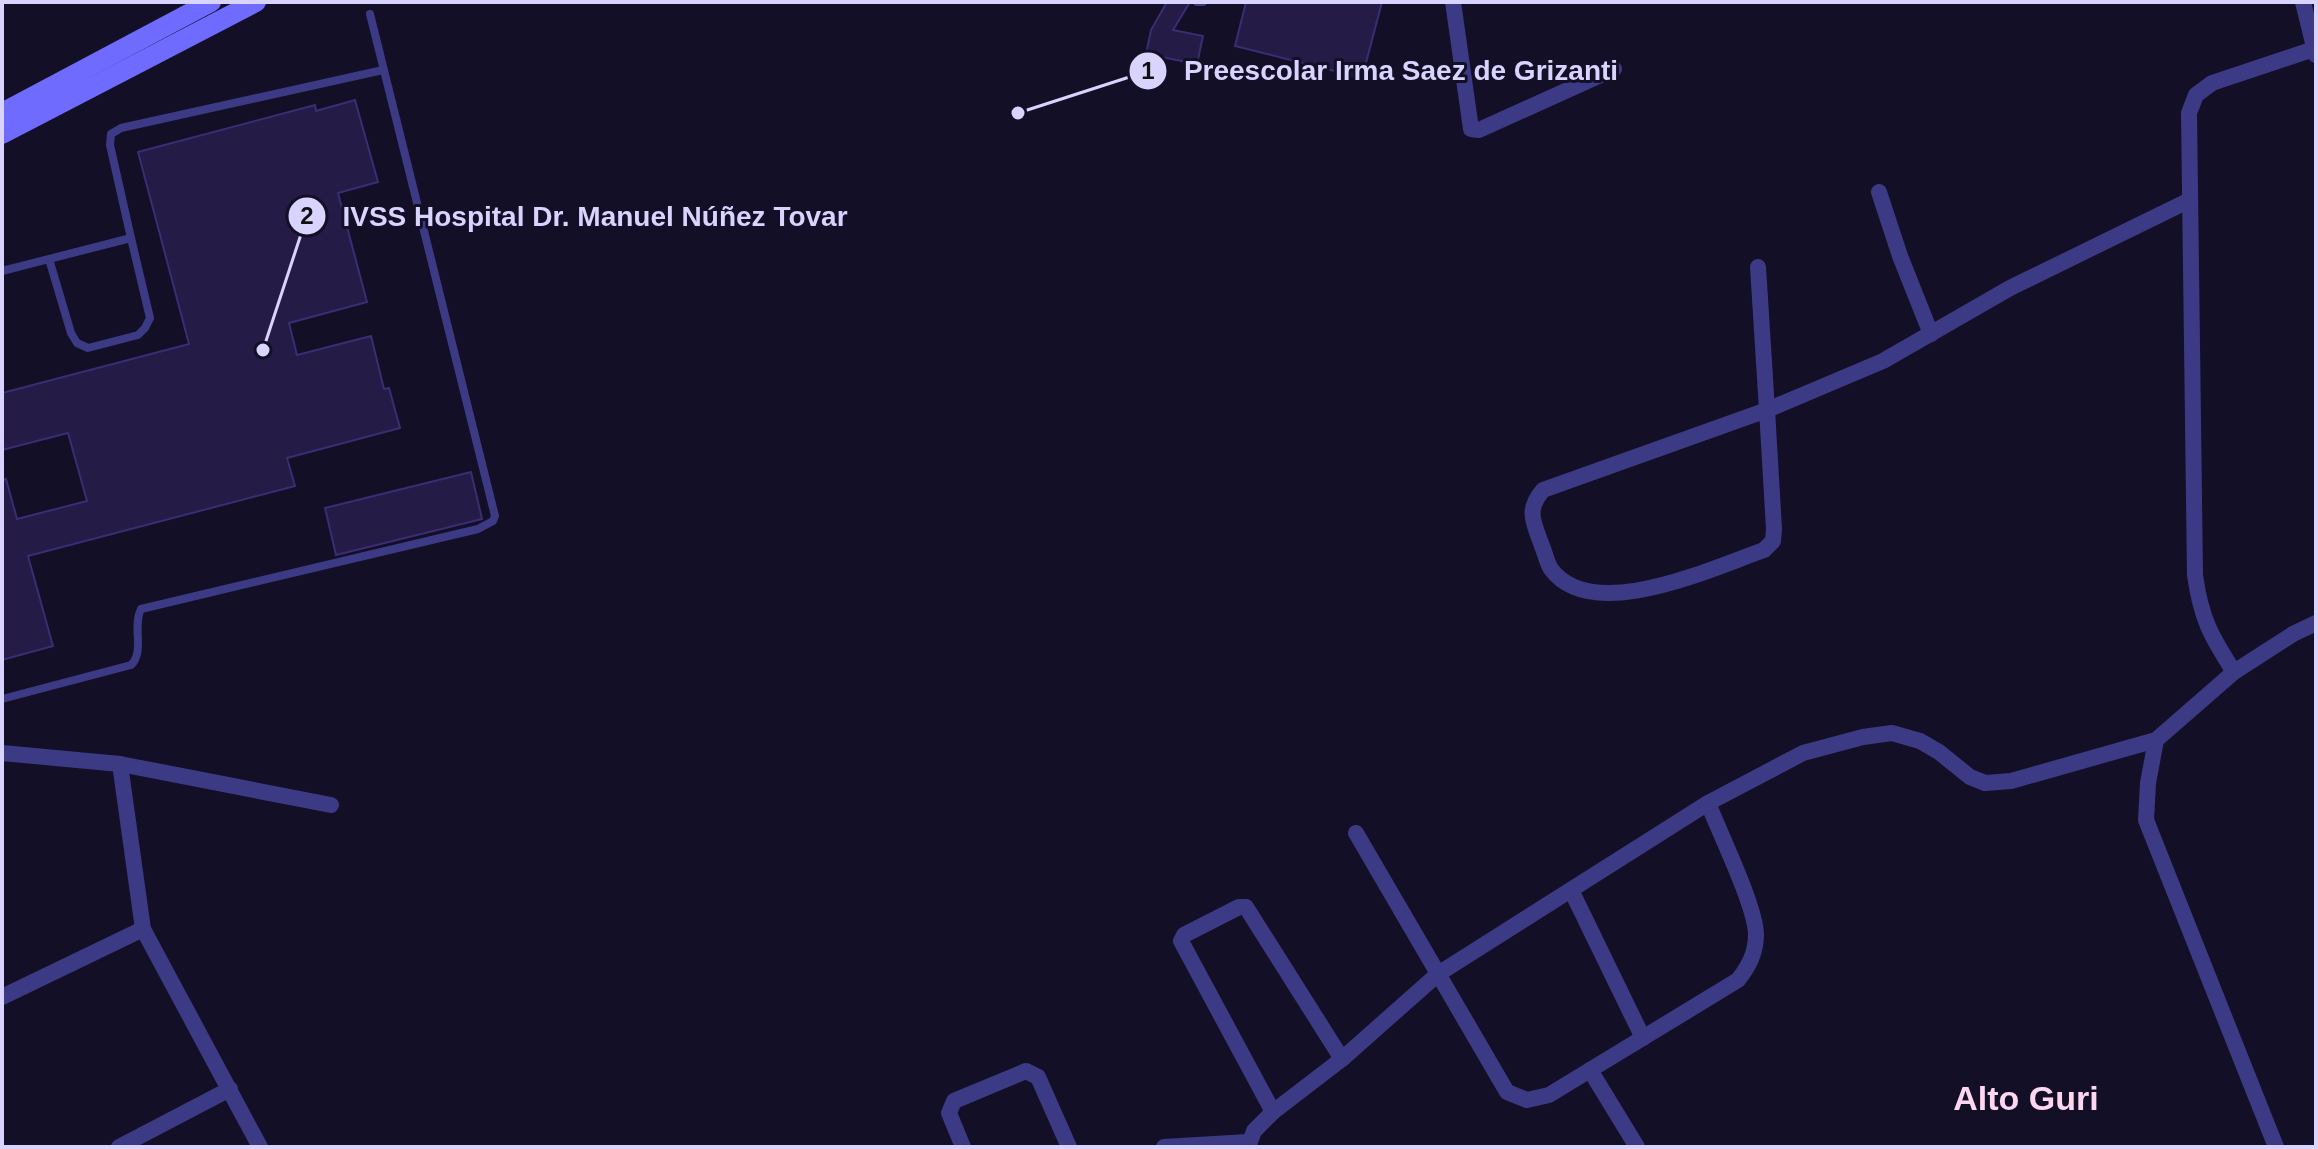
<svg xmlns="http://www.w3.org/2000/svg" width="2318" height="1149" viewBox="0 0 2318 1149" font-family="Helvetica,sans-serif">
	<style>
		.building { fill: #241b47; stroke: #3b2d73; stroke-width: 2 }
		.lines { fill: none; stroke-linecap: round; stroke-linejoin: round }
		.lane { stroke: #3d3a85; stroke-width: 8 }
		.street { stroke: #3d3a85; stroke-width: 16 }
		.secondary { stroke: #6f6bff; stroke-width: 20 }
		.labels { text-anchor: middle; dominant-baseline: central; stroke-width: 6; stroke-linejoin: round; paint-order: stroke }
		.district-label { font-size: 34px; font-weight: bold; fill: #ffd6f0; stroke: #130f26 }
		.leader { fill: none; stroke: #d9d4ff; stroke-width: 3 }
		.callout-dot { fill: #d9d4ff; stroke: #130f26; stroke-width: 3 }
		.mark-label { font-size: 24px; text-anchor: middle; font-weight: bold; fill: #111 }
		.callout-label { font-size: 28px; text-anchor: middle; font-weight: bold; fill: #d9d4ff; stroke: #130f26; stroke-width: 6; stroke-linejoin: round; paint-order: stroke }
	</style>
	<rect width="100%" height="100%" fill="#130f26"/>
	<g class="building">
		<path d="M1167 2H1190L1173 30 1203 36 1197 64 1146 54 1151 30Z"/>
		<path d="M1246 2H1382L1362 78 1235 46Z"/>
		<path d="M355 100 378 182 338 193 367 302 289 323 297 355 371 336 384 389 389 388 400 428 287 458 295 486 28 556 53 646 2 660V480L6 479 17 519 87 501 68 433 2 450V393L189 344 138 152 315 105 316 111Z"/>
		<path d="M471 472 482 519 336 555 325 508Z"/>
	</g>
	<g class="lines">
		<g class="lane">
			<path d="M1197 2H1203"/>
			<path d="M131 238 110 145 111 134 121 128 383 70"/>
			<path d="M2 271 131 238 150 318 145 328 138 335 88 348 77 343 71 333 49 259"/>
			<path d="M2 699 131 665C145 652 132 626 141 609L478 529 493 521 495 516 370 14"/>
		</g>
		<g class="street">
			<path d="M1453 2 1471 129 1479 130 1614 69"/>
			<path d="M2303 2 2316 55"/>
			<path d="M1879 192 1900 256 1931 334"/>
			<path d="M1758 267 1767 410 1883 361 2010 288 2190 200"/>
			<path d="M1767 410 1774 529 1773 541 1764 550C1712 568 1592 625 1551 569 1547 563 1545 553 1542 546 1534 523 1525 511 1543 490Z"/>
			<path d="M2234 672C2211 636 2201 619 2195 575L2189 113 2196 95 2212 83 2314 49"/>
			<path d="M2156 740 2148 783 2146 820 2276 1147"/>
			<path d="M2 753 120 764 331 805"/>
			<path d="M120 764 143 929 260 1147"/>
			<path d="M1356 833 1507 1092 1527 1100 1549 1095 1738 980C1749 966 1756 953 1756 934 1755 905 1720 834 1708 803"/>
			<path d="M1571 890 1643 1038"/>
			<path d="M2 997 143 929"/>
			<path d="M1590 1070 1637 1147"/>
			<path d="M1273 1112 1181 941 1184 935 1239 907H1246L1342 1059"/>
			<path d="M119 1147 230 1089"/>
			<path d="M963 1147 949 1113 954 1101 1026 1071 1038 1077 1069 1147"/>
			<path d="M1164 1147 1248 1142"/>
			<path d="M1248 1147 1254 1131 1273 1112 1342 1059 1438 974 1708 803 1803 753 1863 737 1892 733 1920 741 1939 752 1970 777 1985 783 2011 781 2156 740 2234 672 2293 634 2316 623"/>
		</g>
		<g class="secondary">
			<path d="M2 113 211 2"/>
			<path d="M2 134 256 2"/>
		</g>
	</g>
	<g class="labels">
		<g class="district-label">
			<text x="2026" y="1098">Alto Guri</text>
		</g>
	</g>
	<path class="leader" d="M1018 113L1148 71M263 350L307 216"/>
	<g class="callout-dot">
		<circle cx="1018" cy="113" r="8"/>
		<circle cx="263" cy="350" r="8"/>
		<circle cx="1148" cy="71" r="20"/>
		<circle cx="307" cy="216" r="20"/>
	</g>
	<g class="mark-label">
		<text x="1148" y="79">1</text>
		<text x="307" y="224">2</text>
	</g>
	<g class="callout-label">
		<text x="1401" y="80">Preescolar Irma Saez de Grizanti</text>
		<text x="595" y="226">IVSS Hospital Dr. Manuel Núñez Tovar</text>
	</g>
	<rect width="2318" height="1149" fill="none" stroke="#d9d4ff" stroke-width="8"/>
</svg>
